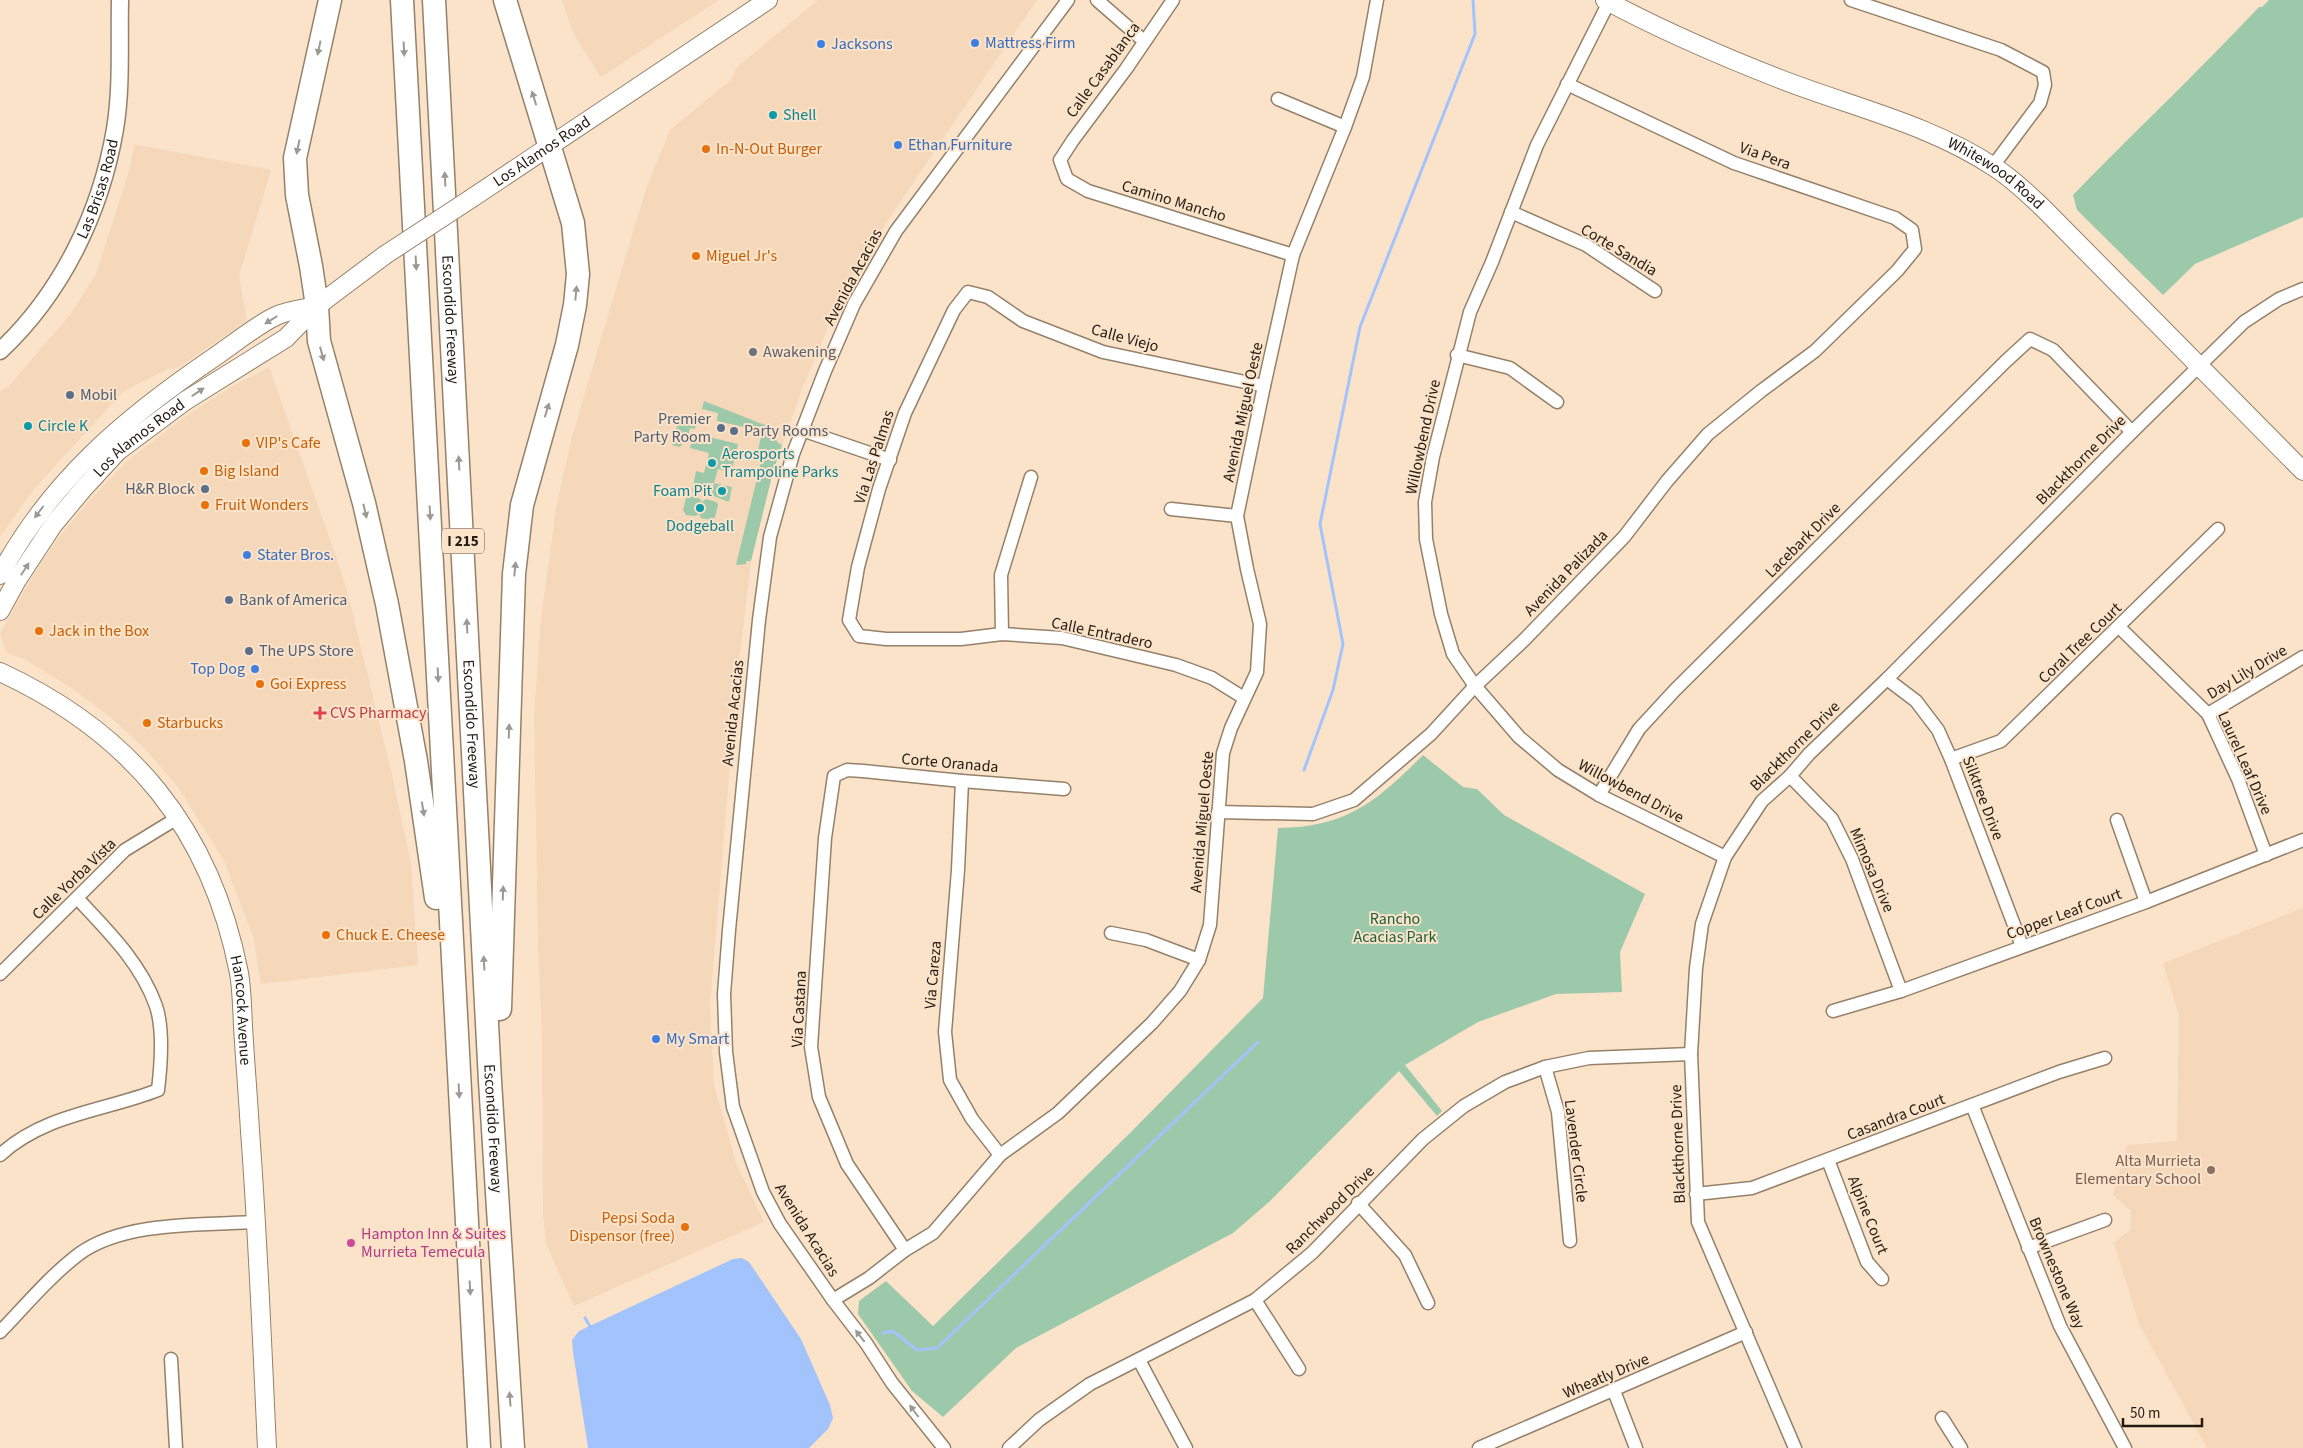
<svg xmlns="http://www.w3.org/2000/svg" width="2303" height="1448" viewBox="0 0 2303 1448" font-family="'Source Sans 3',sans-serif">
	<style>
		.built { fill: #f5d8b9 }
		.green { fill: #9cc9aa }
		.water { fill: #a2c3fb }
		.lines { fill: none; stroke-linecap: round; stroke-linejoin: round }
		.stream { stroke: #a2c3fb; stroke-width: 3 }
		.minor-casing { stroke: #958069; stroke-width: 15 }
		.tertiary-casing { stroke: #958069; stroke-width: 19 }
		.secondary-casing { stroke: #958069; stroke-width: 20 }
		.motorway-casing { stroke: #958069; stroke-width: 25 }
		.minor { stroke: #fff; stroke-width: 12 }
		.tertiary { stroke: #fff; stroke-width: 16 }
		.secondary { stroke: #fff; stroke-width: 18 }
		.motorway { stroke: #fff; stroke-width: 22 }
		.secondary-bridge-casing { stroke: #958069; stroke-width: 20; stroke-linecap: butt }
		.secondary-bridge { stroke: #fff; stroke-width: 18 }
		.oneway { fill: #9c9894 }
		.shop-dot { fill: #3f7fe0; stroke: #fbe3ca; stroke-width: 2 }
		.culture-dot { fill: #0f9aa8; stroke: #fbe3ca; stroke-width: 2 }
		.food-dot { fill: #e8710a; stroke: #fbe3ca; stroke-width: 2 }
		.worship-dot { fill: #6b7280; stroke: #fbe3ca; stroke-width: 2 }
		.service-dot { fill: #5c6f8a; stroke: #fbe3ca; stroke-width: 2 }
		.health-dot { fill: #e0444e; stroke: #fbe3ca; stroke-width: 2 }
		.education-dot { fill: #8d6e63; stroke: #fbe3ca; stroke-width: 2 }
		.hotel-dot { fill: #d1479c; stroke: #fbe3ca; stroke-width: 2 }
		.labels { text-anchor: middle; dominant-baseline: central; stroke-width: 4; stroke-linejoin: round; paint-order: stroke }
		.shield { fill: #fbe3ca; stroke: #645748; stroke-width: 1 }
		.shield-label { font-size: 15px; font-weight: bold; fill: #231b11 }
		.shop-label { font-size: 16px; fill: #366cbe; stroke: #fbe3ca; text-anchor: start }
		.street-label { font-size: 16px; fill: #231b11; stroke: #fbe3ca }
		.culture-label { font-size: 16px; fill: #0d838f; stroke: #fbe3ca; text-anchor: start }
		.food-label { font-size: 16px; fill: #c56008; stroke: #fbe3ca; text-anchor: start }
		.worship-label { font-size: 16px; fill: #5b616d; stroke: #fbe3ca; text-anchor: start }
		.service-label { font-size: 16px; fill: #4e5e75; stroke: #fbe3ca; text-anchor: start }
		.health-label { font-size: 16px; fill: #be3a42; stroke: #fbe3ca; text-anchor: start }
		.park-label { font-size: 16px; fill: #195f38; stroke: #fbe3ca }
		.education-label { font-size: 16px; fill: #785e54; stroke: #fbe3ca; text-anchor: end }
		.hotel-label { font-size: 16px; fill: #b23c85; stroke: #fbe3ca; text-anchor: start }
	</style>
	<rect width="100%" height="100%" fill="#fbe3ca"/>
	<g class="built">
		<path d="M562 0H719L601 77 574 35Z"/>
		<path d="M818 0H1037L892 214 842 295 802 389 773 472 751 561 737 680 710 1005 714 1085 736 1163 764 1222 574 1306 546 1244 543 1213 542 1041 538 940 534 716 541 617 557 502 572 437 608 315 647 186 670 130 731 80 737 67Z"/>
		<path d="M134 144 271 170 239 276 247 321 179 367 168 369 124 391 34 489 0 537V391L8 387 70 315 96 274 131 165Z"/>
		<path d="M269 367 339 565 349 598 392 775 411 864 418 965 261 984 253 936 224 861 178 787 144 748 110 717 70 687 26 660 6 652 0 633 32 577 58 538 86 504 127 461 183 418 231 387Z"/>
		<path d="M2303 908V1448H2207L2139 1324 2114 1243 2130 1230 2131 1211 2113 1195 2127 1145 2177 1141 2179 1016 2163 963Z"/>
	</g>
	<g class="green">
		<path d="M2269 0H2303V217L2195 264 2163 295 2077 210 2073 195C2134 132 2199 71 2259 7H2262Z"/>
		<path d="M704 401 775 429 773 435 778 443 782 445 773 472 751 561H746V564L736 565 762 458 757 456 762 431 717 421 718 413 702 409Z"/>
		<path d="M683 416 697 419 695 429 690 428 687 443 684 442 680 447 672 445 679 419Z"/>
		<path d="M694 433 701 435V440L708 442 709 437 738 444 732 469 727 468 726 471 718 469 714 483 732 487 729 502 711 495 714 483H711L708 495 692 491 696 471 704 473 709 453 690 448Z"/>
		<path d="M689 496 699 498 702 502 706 499 716 502 718 505 715 517 711 520 701 518 699 514 695 516 686 515 683 510 686 498Z"/>
		<path d="M1423 755 1463 787 1477 789 1504 815 1645 894 1620 952 1622 992 1556 994 1478 1022 1405 1065 1442 1111 1437 1116 1399 1071 1269 1202 1233 1233 1016 1348 943 1417 912 1391 858 1314 859 1301 886 1281 933 1326 1131 1132 1263 998 1278 828C1347 827 1376 802 1423 755Z"/>
	</g>
	<path class="water" d="M742 1258 749 1262 801 1339 830 1405 833 1418 828 1429 809 1448H588L573 1352 572 1340 579 1331 733 1259Z"/>
	<g class="lines">
		<g class="stream">
			<path d="M1304 770 1333 690 1343 644 1320 524 1360 327 1475 34 1473 0"/>
			<path d="M585 1318 591 1328"/>
			<path d="M883 1333 893 1331 917 1350 937 1348 1258 1042"/>
		</g>
		<g class="minor-casing">
			<g id="minor">
				<path d="M1097 0 1144 41"/>
				<path d="M1173 0 1126 69 1073 140 1060 160 1067 179 1088 191 1293 255"/>
				<path d="M1610 0 1537 145 1492 262 1470 312 1433 457 1425 502 1426 539 1441 614 1453 654 1475 686 1519 737 1558 770 1599 795 1725 857"/>
				<path d="M1851 0 2001 50 2043 72 2045 85 2040 103 1993 166"/>
				<path d="M1278 99 1345 127"/>
				<path d="M1511 212 1586 245 1655 291"/>
				<path d="M1457 355 1510 368 1557 402"/>
				<path d="M802 430 890 460"/>
				<path d="M1171 509 1237 516"/>
				<path d="M2119 627 2208 714 2238 779 2266 855"/>
				<path d="M1002 634 1001 575 1031 477"/>
				<path d="M1887 679 1916 701 1938 730 1951 759 2022 946"/>
				<path d="M1244 698 1212 678 1176 665 1062 638 1002 634 961 639H886L859 636 849 620 858 567 879 489 905 413 954 310 968 292 988 297 1023 321 1103 352 1264 386"/>
				<path d="M2208 714 2303 657"/>
				<path d="M1951 759 2001 741 2218 529"/>
				<path d="M1790 776 1832 819 1852 859 1901 991"/>
				<path d="M962 781 958 870 945 1032 950 1080 972 1119 1000 1155"/>
				<path d="M1599 795 1639 729 1675 690 2005 362 2030 339 2053 350 2132 432"/>
				<path d="M1218 812 1313 814 1354 800 1431 734 1475 686 1523 641 1624 537 1667 481 1708 434 1761 391 1815 351 1897 271 1915 249 1912 230 1895 218 1734 163 1567 84"/>
				<path d="M2117 820 2146 902"/>
				<path d="M1111 933 1146 940 1199 960"/>
				<path d="M0 974 125 850 179 817"/>
				<path d="M1833 1011 1901 991 2146 902 2303 840"/>
				<path d="M1545 1067 1558 1112 1570 1241"/>
				<path d="M1972 1105 2060 1326 2125 1448"/>
				<path d="M0 1155C44 1114 105 1111 158 1090 161 1065 164 1030 156 1006 141 963 107 930 77 898"/>
				<path d="M1828 1160 1867 1262 1882 1279"/>
				<path d="M1696 1194 1752 1188 2059 1072 2105 1058"/>
				<path d="M1358 1203 1405 1255 1428 1303"/>
				<path d="M2028 1248 2105 1220"/>
				<path d="M905 1250 847 1164 819 1097 811 1047 825 838 834 776 847 770 863 771 962 781 1064 789"/>
				<path d="M833 1300 869 1278 905 1250 933 1233 1000 1155 1058 1113 1152 1023 1180 991 1199 960 1210 925 1223 753 1231 728 1257 672 1260 624 1247 569 1237 516 1264 386 1293 255 1345 127 1363 77 1377 0"/>
				<path d="M1255 1300 1299 1369"/>
				<path d="M0 1332C25 1306 50 1276 79 1254 124 1221 203 1225 256 1222"/>
				<path d="M171 1359 176 1448"/>
				<path d="M1139 1360 1186 1448"/>
				<path d="M1614 1391 1636 1448"/>
				<path d="M1942 1418 1961 1448"/>
				<path d="M944 1448 892 1383 866 1343 833 1300 780 1224 763 1192 733 1107 726 1052 724 994 729 930 759 620 770 537 793 454 825 371 854 304 896 231 1068 0"/>
				<path d="M1009 1448 1039 1420 1090 1384 1255 1300 1312 1253 1423 1139 1464 1106 1505 1082 1545 1067 1589 1058 1691 1054"/>
				<path d="M1479 1448 1746 1332"/>
				<path d="M1795 1448 1698 1222 1691 1054 1696 968 1702 924 1725 857 1762 801 1790 776 1809 754 1887 679 2132 432 2244 322 2279 299 2303 289"/>
			</g>
		</g>
		<g class="tertiary-casing">
			<g id="tertiary">
				<path id="s1" d="M0 351C62 293 101 212 115 129 122 87 119 43 120 0"/>
			</g>
		</g>
		<g class="secondary-casing">
			<g id="secondary">
				<path id="s2" d="M1605 0C1661 30 1721 56 1780 79 1852 107 1929 124 1994 167 2012 178 2027 193 2043 208L2303 471"/>
				<path id="s3" d="M472 198 768 0"/>
				<path d="M0 575C51 480 125 418 213 358 231 346 258 324 276 316 288 310 304 309 317 306"/>
				<path id="s4" d="M0 611 17 580 53 525 83 489 118 451 185 401 286 338 317 306 385 255"/>
				<path id="s5" d="M0 672C132 733 211 830 239 973 242 990 242 1008 243 1026 245 1061 248 1096 250 1131 258 1237 262 1342 267 1448"/>
			</g>
		</g>
		<g class="motorway-casing">
			<g id="motorway">
				<path d="M330 0 295 158 297 195 311 266 317 306 319 341 364 503 387 604 416 761 436 898"/>
				<path d="M402 0 479 1448"/>
				<path id="s6" d="M434 0 490 1081 513 1448"/>
				<path d="M500 1009 514 574 522 505 567 345 575 305 578 274 573 223 505 0"/>
			</g>
		</g>
		<use href="#minor" class="minor"/>
		<use href="#tertiary" class="tertiary"/>
		<use href="#secondary" class="secondary"/>
		<use href="#motorway" class="motorway"/>
		<g class="secondary-bridge-casing">
			<path id="secondary-bridge" d="M385 255 472 198"/>
		</g>
		<use href="#secondary-bridge" class="secondary-bridge"/>
	</g>
	<defs><path id="oneway-solid" d="M-6-.8H1V-3.2L6.5 0L1 3.2V.8H-6Z" transform="scale(1.25)"/></defs>
	<g class="oneway">
		<use href="#oneway-solid" transform="translate(319 48) rotate(102)"/>
		<use href="#oneway-solid" transform="translate(404 49) rotate(87)"/>
		<use href="#oneway-solid" transform="translate(534 98) rotate(-107)"/>
		<use href="#oneway-solid" transform="translate(298 147) rotate(102)"/>
		<use href="#oneway-solid" transform="translate(445 179) rotate(-93)"/>
		<use href="#oneway-solid" transform="translate(416 263) rotate(87)"/>
		<use href="#oneway-solid" transform="translate(576 293) rotate(-85)"/>
		<use href="#oneway-solid" transform="translate(271 320) rotate(148)"/>
		<use href="#oneway-solid" transform="translate(322 354) rotate(75)"/>
		<use href="#oneway-solid" transform="translate(198 392) rotate(-33)"/>
		<use href="#oneway-solid" transform="translate(547 410) rotate(-73)"/>
		<use href="#oneway-solid" transform="translate(459 463) rotate(-93)"/>
		<use href="#oneway-solid" transform="translate(365 511) rotate(77)"/>
		<use href="#oneway-solid" transform="translate(39 512) rotate(127)"/>
		<use href="#oneway-solid" transform="translate(430 513) rotate(87)"/>
		<use href="#oneway-solid" transform="translate(25 569) rotate(-57)"/>
		<use href="#oneway-solid" transform="translate(515 569) rotate(-84)"/>
		<use href="#oneway-solid" transform="translate(467 626) rotate(-93)"/>
		<use href="#oneway-solid" transform="translate(438 675) rotate(87)"/>
		<use href="#oneway-solid" transform="translate(509 731) rotate(-88)"/>
		<use href="#oneway-solid" transform="translate(423 809) rotate(81)"/>
		<use href="#oneway-solid" transform="translate(503 893) rotate(-88)"/>
		<use href="#oneway-solid" transform="translate(484 963) rotate(-93)"/>
		<use href="#oneway-solid" transform="translate(459 1091) rotate(87)"/>
		<use href="#oneway-solid" transform="translate(470 1288) rotate(87)"/>
		<use href="#oneway-solid" transform="translate(860 1336) rotate(-128)"/>
		<use href="#oneway-solid" transform="translate(510 1399) rotate(-94)"/>
		<use href="#oneway-solid" transform="translate(914 1411) rotate(-127)"/>
	</g>
	<g class="shop-dot">
		<circle cx="975" cy="43" r="5"/>
		<circle cx="821" cy="44" r="5"/>
		<circle cx="898" cy="145" r="5"/>
		<circle cx="247" cy="555" r="5"/>
		<circle cx="255" cy="669" r="5"/>
		<circle cx="656" cy="1039" r="5"/>
	</g>
	<g class="culture-dot">
		<circle cx="773" cy="115" r="5"/>
		<circle cx="28" cy="426" r="5"/>
		<circle cx="712" cy="463" r="5"/>
		<circle cx="722" cy="491" r="5"/>
		<circle cx="700" cy="508" r="5"/>
	</g>
	<g class="food-dot">
		<circle cx="706" cy="149" r="5"/>
		<circle cx="696" cy="256" r="5"/>
		<circle cx="246" cy="443" r="5"/>
		<circle cx="204" cy="471" r="5"/>
		<circle cx="205" cy="505" r="5"/>
		<circle cx="39" cy="631" r="5"/>
		<circle cx="260" cy="684" r="5"/>
		<circle cx="147" cy="723" r="5"/>
		<circle cx="326" cy="935" r="5"/>
		<circle cx="685" cy="1227" r="5"/>
	</g>
	<circle class="worship-dot" cx="753" cy="352" r="5"/>
	<g class="service-dot">
		<circle cx="70" cy="395" r="5"/>
		<circle cx="721" cy="428" r="5"/>
		<circle cx="734" cy="431" r="5"/>
		<circle cx="205" cy="489" r="5"/>
		<circle cx="229" cy="600" r="5"/>
		<circle cx="249" cy="651" r="5"/>
	</g>
	<path class="health-dot" d="M317.5 705.5h5v5h5v5h-5v5h-5v-5h-5v-5h5z"/>
	<circle class="education-dot" cx="2211" cy="1170" r="5"/>
	<circle class="hotel-dot" cx="351" cy="1243" r="5"/>
	<g class="labels">
		<rect class="shield" x="442" y="528.5" width="42" height="25" rx="4"/>
		<g class="shield-label">
			<text x="463" y="541">I 215</text>
		</g>
		<g class="shop-label">
			<text x="985" y="43">Mattress Firm</text>
			<text x="831" y="44">Jacksons</text>
			<text x="908" y="145">Ethan Furniture</text>
			<text x="257" y="555">Stater Bros.</text>
			<text x="245" y="669" text-anchor="end">Top Dog</text>
			<text x="666" y="1039">My Smart</text>
		</g>
		<g class="street-label">
			<text transform="translate(1103 70) rotate(-54)">Calle Casablanca</text>
			<text stroke="none"><textPath href="#s3" startOffset="84">Los Alamos Road</textPath></text>
			<text transform="translate(1765 156) rotate(20)">Via Pera</text>
			<text stroke="none"><textPath href="#s2" startOffset="429">Whitewood Road</textPath></text>
			<text stroke="none"><textPath href="#s1" startOffset="192">Las Brisas Road</textPath></text>
			<text transform="translate(1174 201) rotate(17)">Camino Mancho</text>
			<text transform="translate(1619 250) rotate(31)">Corte Sandia</text>
			<text transform="translate(853 277) rotate(-62)">Avenida Acacias</text>
			<text stroke="none"><textPath href="#s6" startOffset="320">Escondido Freeway</textPath></text>
			<text transform="translate(1125 338) rotate(15)">Calle Viejo</text>
			<text transform="translate(1243 412) rotate(-78)">Avenida Miguel Oeste</text>
			<text transform="translate(1423 437) rotate(-78)">Willowbend Drive</text>
			<text stroke="none"><textPath href="#s4" startOffset="224">Los Alamos Road</textPath></text>
			<text transform="translate(874 457) rotate(-72)">Via Las Palmas</text>
			<text transform="translate(2081 460) rotate(-45)">Blackthorne Drive</text>
			<text transform="translate(1803 540) rotate(-45)">Lacebark Drive</text>
			<text transform="translate(1566 573) rotate(-46)">Avenida Palizada</text>
			<text transform="translate(1102 633) rotate(12)">Calle Entradero</text>
			<text transform="translate(2080 643) rotate(-44)">Coral Tree Court</text>
			<text transform="translate(2247 672) rotate(-31)">Day Lily Drive</text>
			<text transform="translate(733 713) rotate(-84)">Avenida Acacias</text>
			<text stroke="none"><textPath href="#s6" startOffset="725">Escondido Freeway</textPath></text>
			<text transform="translate(1795 746) rotate(-45)">Blackthorne Drive</text>
			<text transform="translate(950 763) rotate(5)">Corte Oranada</text>
			<text transform="translate(2245 763) rotate(66)">Laurel Leaf Drive</text>
			<text transform="translate(1631 791) rotate(28)">Willowbend Drive</text>
			<text transform="translate(1983 798) rotate(69)">Silktree Drive</text>
			<text transform="translate(1202 822) rotate(-85)">Avenida Miguel Oeste</text>
			<text transform="translate(1872 870) rotate(67)">Mimosa Drive</text>
			<text transform="translate(74 879) rotate(-44)">Calle Yorba Vista</text>
			<text transform="translate(2064 914) rotate(-20)">Copper Leaf Court</text>
			<text transform="translate(933 975) rotate(-85)">Via Careza</text>
			<text transform="translate(799 1009) rotate(-87)">Via Castana</text>
			<text stroke="none"><textPath href="#s5" startOffset="438">Hancock Avenue</textPath></text>
			<text transform="translate(1896 1117) rotate(-21)">Casandra Court</text>
			<text stroke="none"><textPath href="#s6" startOffset="1130">Escondido Freeway</textPath></text>
			<text transform="translate(1678 1144) rotate(-92)">Blackthorne Drive</text>
			<text transform="translate(1576 1151) rotate(83)">Lavender Circle</text>
			<text transform="translate(1330 1210) rotate(-45)">Ranchwood Drive</text>
			<text transform="translate(1868 1215) rotate(68)">Alpine Court</text>
			<text transform="translate(807 1230) rotate(58)">Avenida Acacias</text>
			<text transform="translate(2057 1273) rotate(67)">Brownestone Way</text>
			<text transform="translate(1606 1376) rotate(-23)">Wheatly Drive</text>
		</g>
		<g class="culture-label">
			<text x="783" y="115">Shell</text>
			<text x="38" y="426">Circle K</text>
			<text x="722" y="454">Aerosports<tspan x="722" dy="18">Trampoline Parks</tspan></text>
			<text x="712" y="491" text-anchor="end">Foam Pit</text>
			<text x="700" y="526" text-anchor="middle">Dodgeball</text>
		</g>
		<g class="food-label">
			<text x="716" y="149">In-N-Out Burger</text>
			<text x="706" y="256">Miguel Jr's</text>
			<text x="256" y="443">VIP's Cafe</text>
			<text x="214" y="471">Big Island</text>
			<text x="215" y="505">Fruit Wonders</text>
			<text x="49" y="631">Jack in the Box</text>
			<text x="270" y="684">Goi Express</text>
			<text x="157" y="723">Starbucks</text>
			<text x="336" y="935">Chuck E. Cheese</text>
			<text x="675" y="1218" text-anchor="end">Pepsi Soda<tspan x="675" dy="18">Dispensor (free)</tspan></text>
		</g>
		<g class="worship-label">
			<text x="763" y="352">Awakening</text>
		</g>
		<g class="service-label">
			<text x="80" y="395">Mobil</text>
			<text x="711" y="419" text-anchor="end">Premier<tspan x="711" dy="18">Party Room</tspan></text>
			<text x="744" y="431">Party Rooms</text>
			<text x="195" y="489" text-anchor="end">H&amp;R Block</text>
			<text x="239" y="600">Bank of America</text>
			<text x="259" y="651">The UPS Store</text>
		</g>
		<g class="health-label">
			<text x="330" y="713">CVS Pharmacy</text>
		</g>
		<g class="park-label">
			<text x="1395" y="919">Rancho<tspan x="1395" dy="18">Acacias Park</tspan></text>
		</g>
		<g class="education-label">
			<text x="2201" y="1161">Alta Murrieta<tspan x="2201" dy="18">Elementary School</tspan></text>
		</g>
		<g class="hotel-label">
			<text x="361" y="1234">Hampton Inn &amp; Suites<tspan x="361" dy="18">Murrieta Temecula</tspan></text>
		</g>
	</g>
	<path d="M2123 1418v8h79v-8" fill="none" stroke="#231b11" stroke-width="2.5"/>
	<text x="2130" y="1418" font-size="15" fill="#231b11" stroke="#fbe3ca" stroke-width="4" paint-order="stroke">50 m</text>
</svg>
